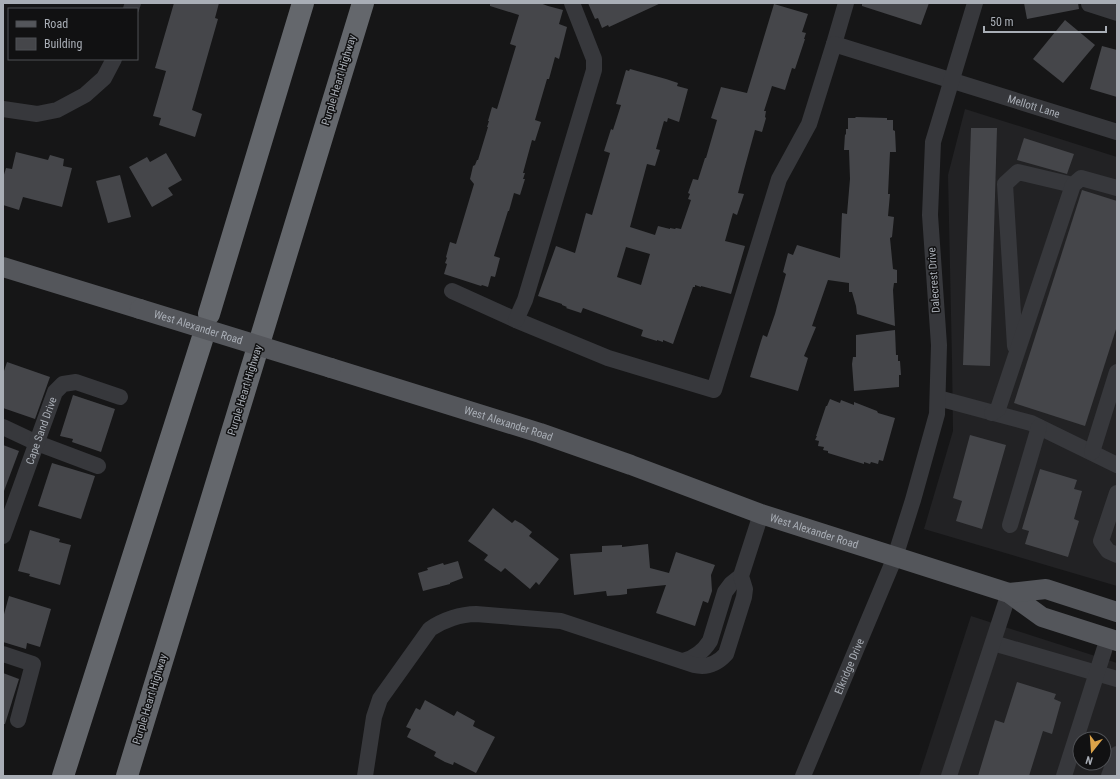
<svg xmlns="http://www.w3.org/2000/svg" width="1120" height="779" viewBox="0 0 1120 779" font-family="'Roboto Condensed',sans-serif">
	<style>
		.built { fill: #222224; fill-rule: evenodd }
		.building { fill: #45464a; fill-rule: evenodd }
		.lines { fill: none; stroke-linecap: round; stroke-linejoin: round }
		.minor { stroke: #37383c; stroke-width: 16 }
		.major { stroke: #54565b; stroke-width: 20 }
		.highway { stroke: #64676c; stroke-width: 22 }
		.major-bridge { stroke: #54565b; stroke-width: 20 }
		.labels { text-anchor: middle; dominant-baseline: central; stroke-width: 3; stroke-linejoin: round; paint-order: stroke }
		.street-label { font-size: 11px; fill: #a9aeb6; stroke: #111112 }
	</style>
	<rect width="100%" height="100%" fill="#161617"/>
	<g class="built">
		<path d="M965 109 1117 157V586L924 529 953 431 952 360 948 175Z"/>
		<path d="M971 616 1117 663V776H919ZM1080 739H1104V763H1080Z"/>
	</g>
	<g class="building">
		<path d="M174 3H219L215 18 218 19 192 110 202 114 195 137 159 125 161 118 153 116 166 71 155 68Z"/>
		<path d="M490 3H540L548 6 563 10 559 24 567 27 559 59 555 57 549 79H547L535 120 541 122 535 141 532 140 523 173H525L523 179H525L520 195 514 193 509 211H508L494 256 500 258 495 277 491 276 488 287 482 285 481 286 444 274 447 264 445 263 447 258 446 257 450 242 456 244 474 184 470 179 473 166 475 165 477 160H478L488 127H487L489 121H488L492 107 497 109 516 46 510 44 519 15 490 6Z"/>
		<path d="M588 3H661L609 27 608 25 602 28 598 18 595 19Z"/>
		<path d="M862 3H929L921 25 862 6Z"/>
		<path d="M1024 3H1078L1079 9 1027 19Z"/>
		<path d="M774 4 808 14 802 32 806 33 804 39H805L795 69 792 68 785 90 772 86 764 111H766L765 117 766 118 762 132 755 130 744 170 738 193 744 194 737 215 733 213 725 241 745 246 731 294 701 286V287L695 285V287H693L673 344 663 340V342L657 340V341L641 336 643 330 583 308 581 313 566 308 567 307 562 305V304L538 296 556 246 575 253 586 213 592 215 610 153 604 151 611 129 613 130 621 105 616 104 626 70 629 71 630 69 666 79 678 83 677 86 688 89 679 122 668 118 667 122 664 121 656 149 660 150 655 166 647 164 630 227 655 235 658 226 670 229V228L675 229 676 228 681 229 691 200 688 199 690 194 688 193 693 179 698 180 705 158H706L717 120 711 118 721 87 747 93ZM626 247 650 254 641 285 617 277Z"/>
		<path d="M1065 20 1095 45 1063 83 1033 59Z"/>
		<path d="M1102 46 1117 50V97L1090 89Z"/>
		<path d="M856 117 887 118V120H893V130L895 131 896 152H890L888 194H890L888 216 894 217 892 237 890 238 893 269 897 270V283H894L893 290 895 326 857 314 856 306 852 292H849V283L828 280 812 326 816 327 804 356 808 358 798 391 750 377 761 341 763 335 767 337 775 314 786 274 783 272 788 253 793 255 797 245 840 258 842 213 847 214 850 179 849 150H844L845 134 846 135V129H848V118H855Z"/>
		<path d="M971 128H997L990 366 963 365Z"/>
		<path d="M1024 138 1074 154 1067 174 1017 160Z"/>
		<path d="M16 152 48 160 50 155 64 159 63 166 72 168 62 207 23 197 19 210 3 205V178L6 168 12 169Z"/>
		<path d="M166 153 182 180 168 188 173 195 152 207 129 167 147 157 150 162Z"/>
		<path d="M120 175 131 217 108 223 96 181Z"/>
		<path d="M1082 190 1117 201V326L1085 426 1014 403Z"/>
		<path d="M895 330 896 355H898V361H900L901 375H899V387L854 391 852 364 853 357H856V335Z"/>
		<path d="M7 362 50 377 35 419 3 408V374Z"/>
		<path d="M73 395 115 409 101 452 72 442 73 439 60 436Z"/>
		<path d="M830 399 840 403 841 400 854 405V402L877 411 878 413 895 418 883 461 879 460 878 464 871 462 870 464 864 462V464L828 453V451L823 450 824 447 818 446 819 441 815 440 817 436H816L826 406H827Z"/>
		<path d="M970 435 1006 445 982 529 956 521 962 501 953 498Z"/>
		<path d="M3 445 19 451 4 491H3Z"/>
		<path d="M52 463 95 476 81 519 38 506Z"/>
		<path d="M1040 469 1077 480 1074 489 1082 491 1074 519 1079 521 1068 557 1025 544 1029 531 1022 529Z"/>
		<path d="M493 508 512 523 515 520 522 524 532 532 529 536 559 559 539 585 536 582 530 589 505 568 501 572 484 560 488 555 468 541Z"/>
		<path d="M30 530 60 539 59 542 71 545 60 585 29 576 30 574 18 571Z"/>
		<path d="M648 544 650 568 669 573 676 552 715 565 711 575 712 591 708 603 703 601 695 626 656 613 666 585 627 589V594L620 595 607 596 606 591 574 595 570 554 602 552V546L622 545V547Z"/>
		<path d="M458 561 463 578 450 583V584L423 591 418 573 428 570 427 568 443 563 444 565Z"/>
		<path d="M9 596 51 609 40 647 27 643 26 649 3 642V618Z"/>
		<path d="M3 673 19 679 5 724H3Z"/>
		<path d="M1017 682 1056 694 1054 699 1061 702 1052 734 1043 731 1029 776H978L995 720 1004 723Z"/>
		<path d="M425 700 454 716 457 711 475 721 473 726 495 737 476 773 454 762 453 765 445 762 434 756 436 752 407 737 411 729 406 727 416 708 420 710Z"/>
	</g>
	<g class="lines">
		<g class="minor">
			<path d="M1090 3 1089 4 1117 13"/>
			<path d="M131 9 133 3"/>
			<path d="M834 44 846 3"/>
			<path d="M3 109 37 114 57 110 85 95 104 78 114 59"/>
			<path id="s1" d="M452 291 516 320 608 358 714 390 779 179 809 124 834 44 1117 132"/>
			<path d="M516 320 525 300 594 70V59L572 3"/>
			<path d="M1015 346 1005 184 1018 172 1073 185"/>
			<path d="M938 398 1031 423 1117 465"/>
			<path d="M992 413 998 409 1073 185 1081 178 1117 188"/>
			<path d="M3 427 37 443 98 466"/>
			<path d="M1092 452 1117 372"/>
			<path d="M1117 493 1101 541 1108 551 1117 555"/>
			<path d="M1010 525 1039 427"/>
			<path id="s2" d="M3 536 55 392 63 384 76 382 120 397"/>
			<path d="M993 643 1117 679"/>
			<path d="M3 654 33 664 18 720"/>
			<path d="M683 661C695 658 703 652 710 641L725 592 731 584 741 576"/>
			<path d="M365 776 374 717 380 699 430 629C443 620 461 614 476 614L561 621 694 665C707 668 717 664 726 654L744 597 745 589 741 576 761 514"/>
			<path id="s3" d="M803 776 895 557 913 500 937 414 939 345 930 215 933 142 975 3"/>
			<path d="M949 776 1009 593"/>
			<path d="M1064 776 1108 638"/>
			<path d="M1109 776 1117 754"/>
		</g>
		<g class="major">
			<path d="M3 267 140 309"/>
			<path id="s4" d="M331 368 540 433 631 465 761 514 1009 593 1042 617 1117 641"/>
			<path d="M1009 593 1046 589 1117 612"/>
		</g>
		<g class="highway">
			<path d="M209 314 303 3"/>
			<path d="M63 776 202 340"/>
			<path d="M127 776 363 3"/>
		</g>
		<path class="major-bridge" id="s5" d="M140 309 331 368"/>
	</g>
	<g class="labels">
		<g class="street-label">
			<text transform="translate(339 80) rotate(-73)">Purple Heart Highway</text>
			<text stroke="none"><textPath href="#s1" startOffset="857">Mellott Lane</textPath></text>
			<text transform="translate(934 280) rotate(-94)">Dalecrest Drive</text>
			<text stroke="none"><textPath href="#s5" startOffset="61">West Alexander Road</textPath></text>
			<text transform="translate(245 390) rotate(-73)">Purple Heart Highway</text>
			<text stroke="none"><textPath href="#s4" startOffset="186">West Alexander Road</textPath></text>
			<text stroke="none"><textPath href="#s2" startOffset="112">Cape Sand Drive</textPath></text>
			<text stroke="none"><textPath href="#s4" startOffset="510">West Alexander Road</textPath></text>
			<text stroke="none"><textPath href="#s3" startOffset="119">Elkridge Drive</textPath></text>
			<text transform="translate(150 699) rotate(-73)">Purple Heart Highway</text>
		</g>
	</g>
	<rect width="1120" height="779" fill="none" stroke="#a9aeb6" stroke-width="8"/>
	<rect x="8" y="8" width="130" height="52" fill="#111112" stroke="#4e5054"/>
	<rect x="16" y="21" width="20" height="6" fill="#54565b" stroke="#4e5054"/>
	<text x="44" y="28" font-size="12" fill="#a9aeb6">Road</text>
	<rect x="16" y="38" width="20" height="12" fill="#45464a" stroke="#4e5054"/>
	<text x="44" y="48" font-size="12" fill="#a9aeb6">Building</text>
	<g transform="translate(1092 751) rotate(197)"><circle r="19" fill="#111112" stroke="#4e5054"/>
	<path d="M0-3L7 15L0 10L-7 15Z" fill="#dda449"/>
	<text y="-6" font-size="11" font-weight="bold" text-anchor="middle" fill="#a9aeb6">N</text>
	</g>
	<path d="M984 26v6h122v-6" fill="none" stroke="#a9aeb6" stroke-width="2"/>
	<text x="990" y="26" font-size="12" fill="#a9aeb6" stroke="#111112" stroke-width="3" paint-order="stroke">50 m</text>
</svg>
